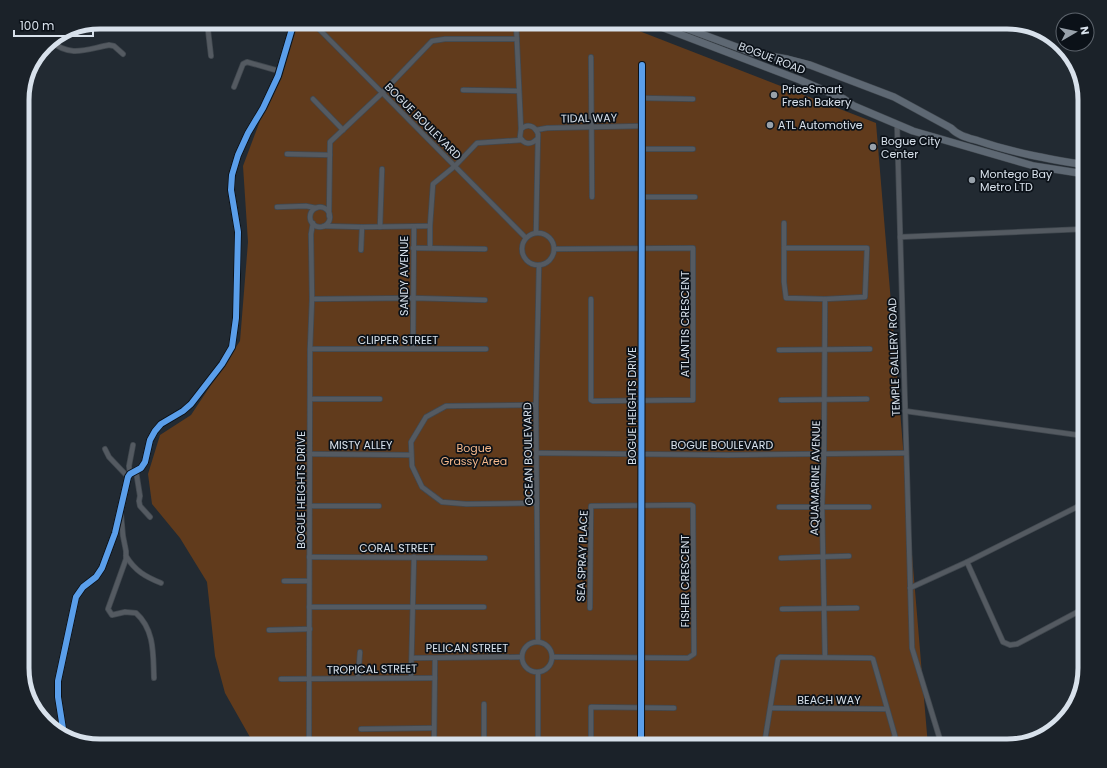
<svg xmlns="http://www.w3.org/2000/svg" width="1107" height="768" viewBox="0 0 1107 768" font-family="Poppins,sans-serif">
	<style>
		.green { fill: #613b1c }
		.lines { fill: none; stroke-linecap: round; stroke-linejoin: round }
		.street-casing { stroke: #41484f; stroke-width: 6 }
		.secondary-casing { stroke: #41484f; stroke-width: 8 }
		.primary-casing { stroke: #41484f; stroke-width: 8 }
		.street { stroke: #545a61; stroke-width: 4.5 }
		.secondary { stroke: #545a61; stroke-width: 6 }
		.primary { stroke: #5e6873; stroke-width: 7 }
		.cycleway-casing { stroke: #0b1118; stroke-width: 8 }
		.cycleway { stroke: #5a9eea; stroke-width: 6 }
		.poi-dot { fill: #98a1aa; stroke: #0b1118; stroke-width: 1.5 }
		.labels { text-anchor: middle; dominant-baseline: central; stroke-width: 3.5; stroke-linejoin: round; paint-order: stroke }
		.street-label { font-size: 11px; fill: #d8e1eb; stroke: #0b1118 }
		.poi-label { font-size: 11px; fill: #d8e1eb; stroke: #0b1118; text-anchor: start }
		.park-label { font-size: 11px; fill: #f5b88a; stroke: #0b1118 }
		.rim { fill: none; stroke: #d8e1eb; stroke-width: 5 }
	</style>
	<rect width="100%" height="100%" fill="#222a32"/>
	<path class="green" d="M297 22H616L876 123 928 746H255L225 693 215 656 207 582 180 538 152 504 148 474 160 435 191 415 240 341 248 242 243 166Z"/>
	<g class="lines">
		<g class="street-casing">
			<g id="street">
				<path d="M210 22 208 30 211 56"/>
				<path d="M274 22H281"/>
				<path d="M304 22 316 26 526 238"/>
				<path d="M516 22 521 129"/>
				<path d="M51 41C70 58 87 49 109 45L114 46 123 54"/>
				<path d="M591 57 592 197"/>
				<path d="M234 87 243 64 247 62 279 71"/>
				<path d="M463 90 519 91"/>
				<path d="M642 98 693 99"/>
				<path d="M313 99 343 130"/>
				<path d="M897 124 912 648 942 746"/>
				<path d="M536 130 547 128 642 126"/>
				<path d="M642 149H693"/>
				<path d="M287 154 330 155"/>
				<path d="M641 197H695"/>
				<path d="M277 207 306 206 316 208"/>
				<circle cx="320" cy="217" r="10"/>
				<path d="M329 216 330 142 382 93 432 41 445 39H517"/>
				<path d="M784 223V248"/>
				<path d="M324 226 362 227 430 226"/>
				<path d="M380 227 382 169"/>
				<circle cx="538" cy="249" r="16"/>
				<path d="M536 233 538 134C535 126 528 123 521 129L520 137C524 145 531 145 537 139"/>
				<path d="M900 237 1085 229"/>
				<path d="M413 248 485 249"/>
				<path d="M430 248V226L433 184 455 166 477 143 522 140"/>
				<path d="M784 248H867L865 297 825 299 786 298 784 282Z"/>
				<path d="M554 249 693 248V400L593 401 591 400V299"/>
				<path d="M361 250 362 227"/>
				<path d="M312 299 413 298 485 300"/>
				<path d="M413 348 414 227"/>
				<path d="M310 349H486"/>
				<path d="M779 350 870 349"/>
				<path d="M310 399H380"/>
				<path d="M781 400 867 399"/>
				<path d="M536 405 446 406 426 417 411 442 412 466 422 487 442 502 466 504 537 503"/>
				<path d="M905 411 1085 436"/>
				<path d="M105 449 109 457 128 477"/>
				<path d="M537 453 728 455 906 453"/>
				<path d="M310 454 411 455"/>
				<path d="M136 471 140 496 139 501 140 506 150 517"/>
				<path d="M130 474 129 466 133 445"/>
				<path d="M310 506H379"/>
				<path d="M779 507H869"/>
				<path d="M121 514 123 536 126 551V559L108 609 112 615 125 612 136 613C155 630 153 655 154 678"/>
				<path d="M126 556C135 571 146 577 161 583"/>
				<path d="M309 557 485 558"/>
				<path d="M781 558 849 556"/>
				<path d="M967 562 1003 642 1010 645 1017 644 1085 608"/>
				<path d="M284 581H309"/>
				<path d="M910 588 967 562 1085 503"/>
				<path d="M309 607H484"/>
				<path d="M782 609 857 608"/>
				<path d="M269 630 310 629"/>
				<path d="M538 641 536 405 539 265"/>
				<circle cx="537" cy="657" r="15"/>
				<path d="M553 657 688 658 694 654 693 506 691 505 591 506 590 608"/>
				<path d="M825 657 822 506 824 453 825 299"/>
				<path d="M412 658 522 657"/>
				<path d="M538 672V746"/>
				<path d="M411 677 414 557"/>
				<path d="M358 678 360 652"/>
				<path d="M281 679 435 678"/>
				<path d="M771 708 887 709"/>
				<path d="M361 729 434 728"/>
				<path d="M591 741V707L674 708"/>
				<path d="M309 746 310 349 312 299 311 234 313 223"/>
				<path d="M434 746 435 658"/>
				<path d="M484 746V704"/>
				<path d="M641 746 642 65"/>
				<path d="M764 746 778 659 780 657 871 658 873 659 895 736 893 739 882 746"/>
			</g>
		</g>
		<g class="secondary-casing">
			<path id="secondary" d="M64 735 58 697V681L76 597 83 587 96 577 102 568 115 533 128 477 130 474 141 468 145 462 150 440 155 431 161 424 183 411 191 404 222 364 232 347 236 318 238 232 231 190 232 175 238 155 248 133 263 108 278 76 294 22"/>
		</g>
		<g class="primary-casing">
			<g id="primary">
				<path d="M648 22 800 80 844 99 854 106 913 131 1034 166 1085 174"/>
				<path d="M669 22 753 53 787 59 810 65 894 97 951 128C958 136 969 138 979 141 1014 153 1049 159 1085 165"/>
			</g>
		</g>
		<use href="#street" class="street"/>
		<use href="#secondary" class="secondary"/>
		<use href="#primary" class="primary"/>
		<g class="cycleway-casing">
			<g id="cycleway">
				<path d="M64 735 58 697V681L76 597 83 587 96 577 102 568 115 533 128 477 130 474 141 468 145 462 150 440 155 431 161 424 183 411 191 404 222 364 232 347 236 318 238 232 231 190 232 175 238 155 248 133 263 108 278 76 294 22"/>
				<path d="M641 746 642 65"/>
			</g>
		</g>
		<use href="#cycleway" class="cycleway"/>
	</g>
	<g class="poi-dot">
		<circle cx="774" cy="95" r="4"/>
		<circle cx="770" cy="125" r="4"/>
		<circle cx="873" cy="147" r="4"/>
		<circle cx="972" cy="180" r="4"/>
	</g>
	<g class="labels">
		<g class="street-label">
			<text transform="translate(772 58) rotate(21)">BOGUE ROAD</text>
			<text transform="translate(589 118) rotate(-1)">TIDAL WAY</text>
			<text transform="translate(423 121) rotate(45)">BOGUE BOULEVARD</text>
			<text transform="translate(404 276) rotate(-90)">SANDY AVENUE</text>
			<text transform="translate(685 324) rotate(-90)">ATLANTIS CRESCENT</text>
			<text x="398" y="340">CLIPPER STREET</text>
			<text transform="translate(894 357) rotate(-92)">TEMPLE GALLERY ROAD</text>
			<text transform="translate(632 406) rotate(-90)">BOGUE HEIGHTS DRIVE</text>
			<text x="361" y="445">MISTY ALLEY</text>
			<text x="722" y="445">BOGUE BOULEVARD</text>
			<text transform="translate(528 454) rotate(-91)">OCEAN BOULEVARD</text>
			<text transform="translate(815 478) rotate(-89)">AQUAMARINE AVENUE</text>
			<text transform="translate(301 490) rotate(-90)">BOGUE HEIGHTS DRIVE</text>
			<text x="397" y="548">CORAL STREET</text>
			<text transform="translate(582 556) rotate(-88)">SEA SPRAY PLACE</text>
			<text transform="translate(685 581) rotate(-90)">FISHER CRESCENT</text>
			<text x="467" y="648">PELICAN STREET</text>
			<text transform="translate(372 669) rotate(-1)">TROPICAL STREET</text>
			<text x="829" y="700">BEACH WAY</text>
		</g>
		<g class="poi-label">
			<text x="782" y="89">PriceSmart<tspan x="782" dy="13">Fresh Bakery</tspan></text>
			<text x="778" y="125">ATL Automotive</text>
			<text x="881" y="141">Bogue City<tspan x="881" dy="13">Center</tspan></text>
			<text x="980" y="174">Montego Bay<tspan x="980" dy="13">Metro LTD</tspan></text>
		</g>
		<g class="park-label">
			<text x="474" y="448">Bogue<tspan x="474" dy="13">Grassy Area</tspan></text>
		</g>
	</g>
	<path d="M0 0H1107V768H0ZM100 29H1007A71 71 0 0 1 1078 100V668A71 71 0 0 1 1007 739H100A71 71 0 0 1 29 668V100A71 71 0 0 1 100 29Z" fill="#1b2229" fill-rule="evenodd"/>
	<path class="rim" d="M100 29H1007A71 71 0 0 1 1078 100V668A71 71 0 0 1 1007 739H100A71 71 0 0 1 29 668V100A71 71 0 0 1 100 29Z"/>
	<g transform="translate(1075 32) rotate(81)"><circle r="19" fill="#0b1118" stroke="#5d646c"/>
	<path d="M0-3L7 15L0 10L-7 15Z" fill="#98a1aa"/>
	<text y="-6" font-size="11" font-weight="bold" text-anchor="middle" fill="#d8e1eb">N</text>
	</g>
	<path d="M14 30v6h79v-6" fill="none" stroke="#d8e1eb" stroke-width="2"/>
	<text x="20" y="30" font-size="12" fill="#d8e1eb" stroke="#0b1118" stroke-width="3" paint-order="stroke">100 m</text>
</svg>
